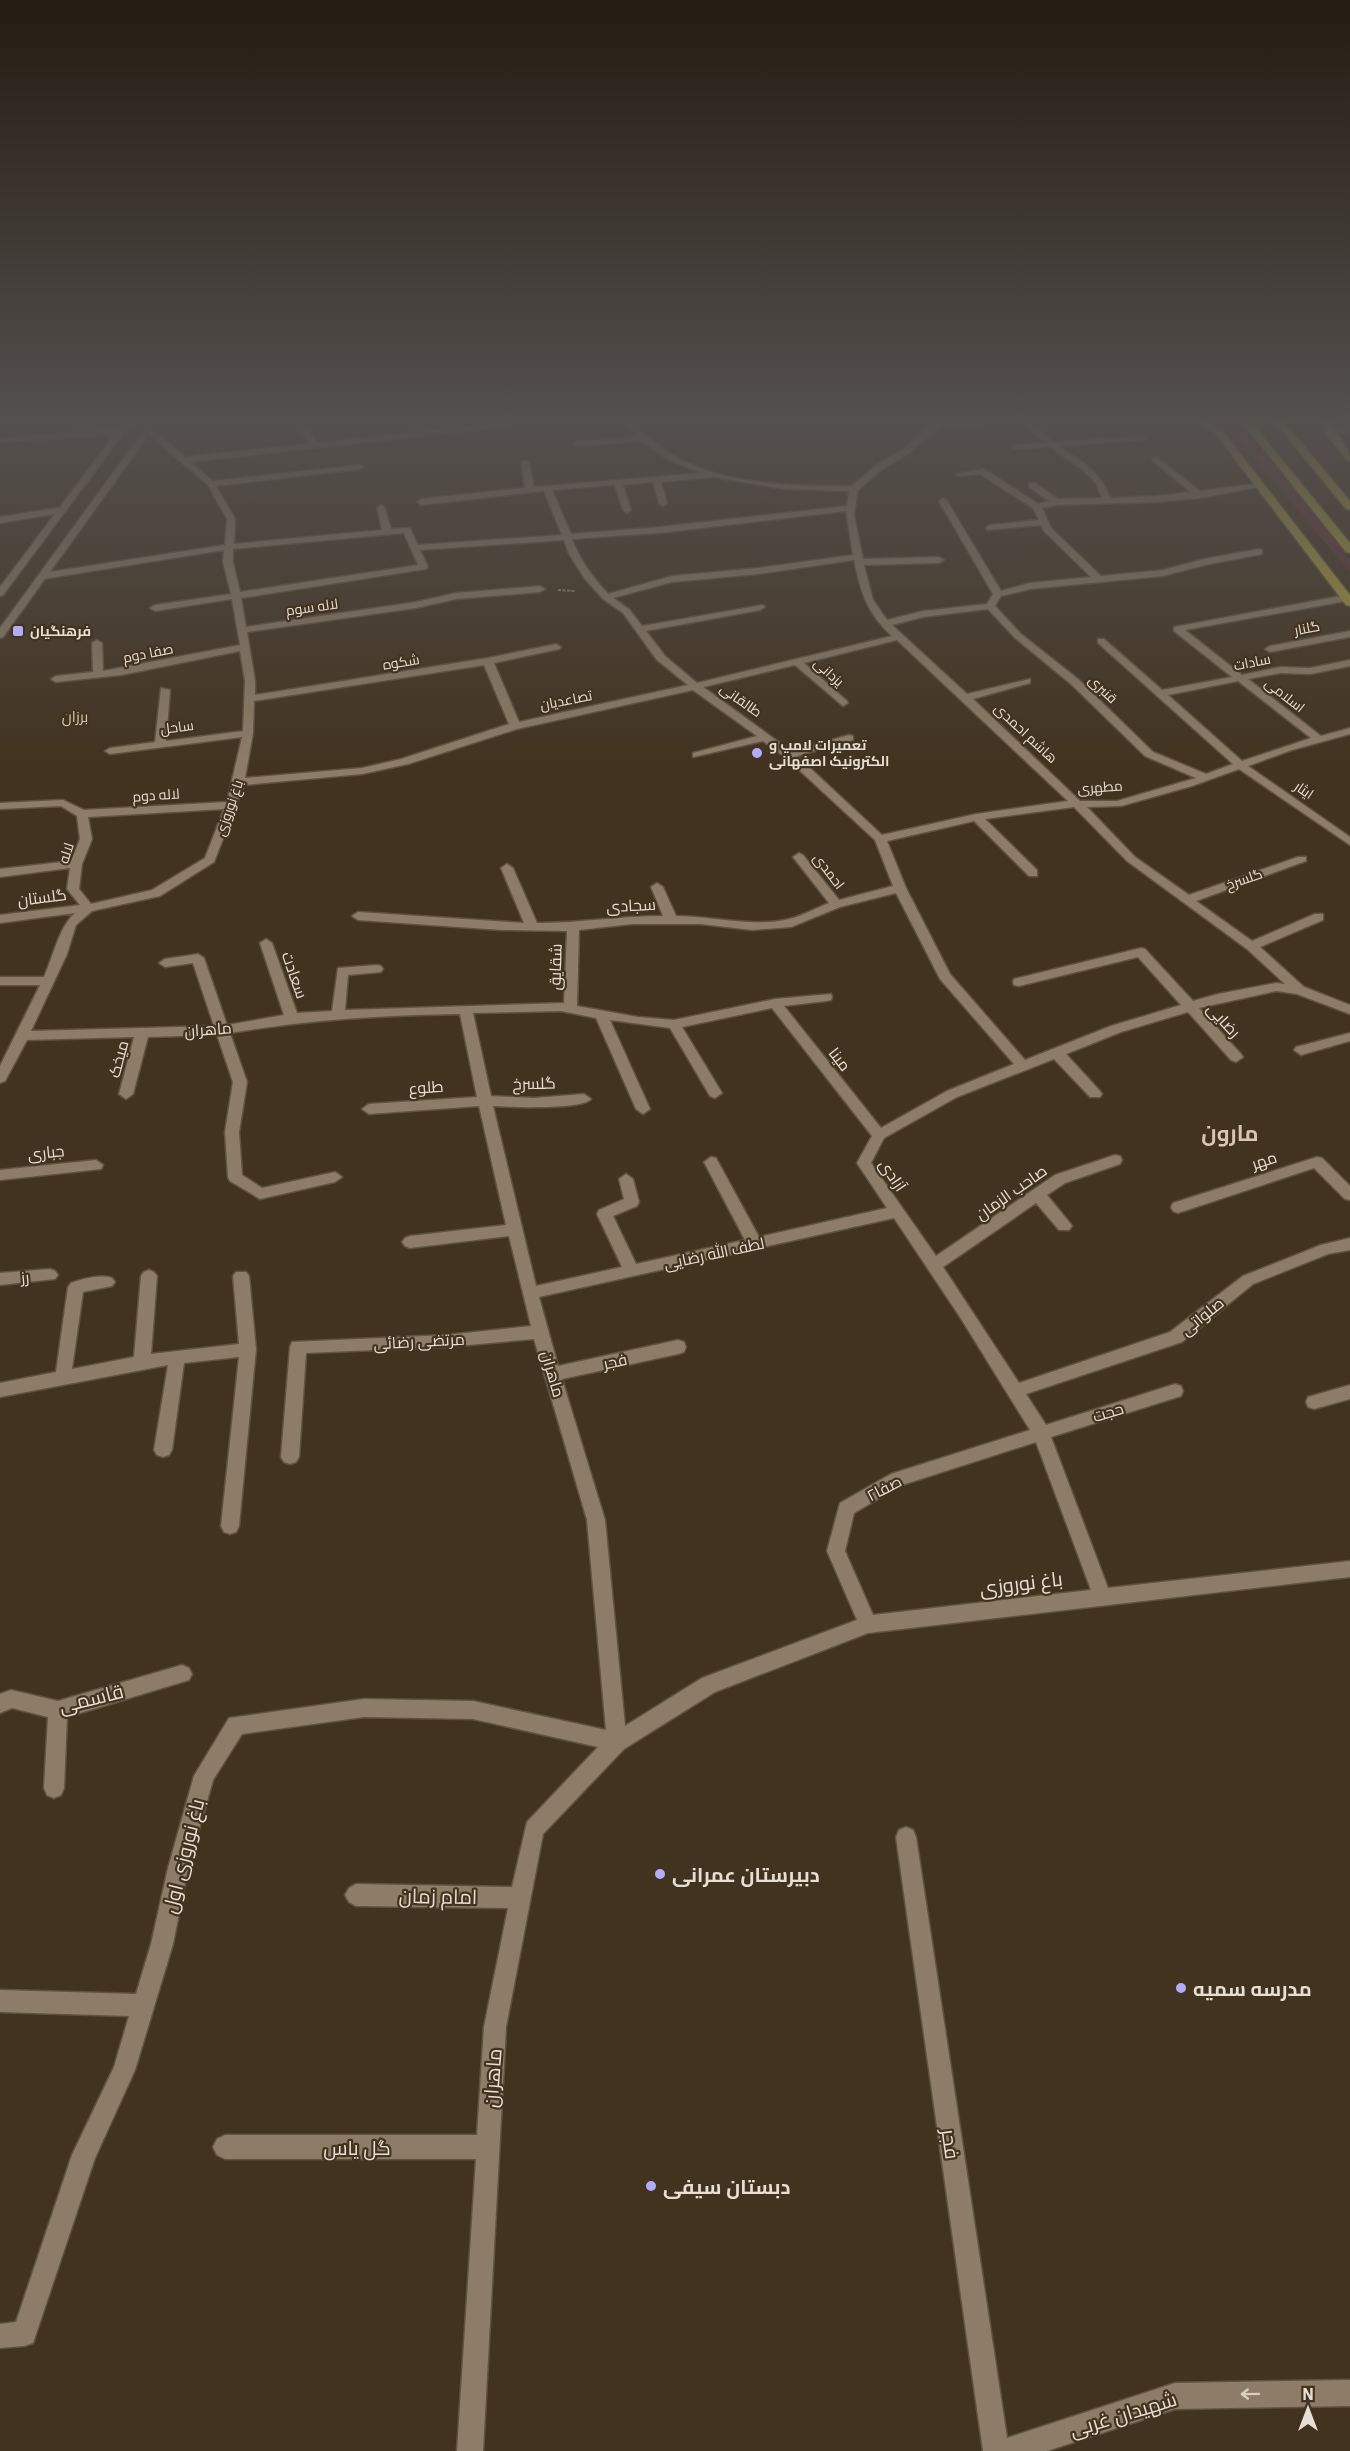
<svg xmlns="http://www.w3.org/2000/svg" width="1350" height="2451" viewBox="0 0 1350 2451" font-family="'IBM Plex Sans',Cairo,sans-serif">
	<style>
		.green { fill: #613136 }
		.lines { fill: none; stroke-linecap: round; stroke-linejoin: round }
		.street-casing { stroke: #5e5241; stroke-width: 3 }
		.secondary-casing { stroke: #5e5241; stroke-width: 3 }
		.highway-casing { stroke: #5e5241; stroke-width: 3 }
		.path { stroke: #928576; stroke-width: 2; stroke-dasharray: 3 1.5; stroke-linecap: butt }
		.street { fill: #8d7c67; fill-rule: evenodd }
		.secondary { fill: #8d7c67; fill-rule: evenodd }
		.highway { fill: #ab9e3d; fill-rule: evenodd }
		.oneway { stroke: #dacfc3 }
		.poi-dot { fill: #b2adf9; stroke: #423320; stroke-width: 2 }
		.labels { text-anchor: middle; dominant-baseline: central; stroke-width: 4.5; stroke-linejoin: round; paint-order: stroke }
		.far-street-label { font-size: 14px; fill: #e8ded3; stroke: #423320 }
		.far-poi-label { font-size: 14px; font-weight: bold; fill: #e8ded3; stroke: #423320; text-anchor: start }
		.far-neighbourhood-label { font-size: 15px; fill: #d9c6b0; stroke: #423320 }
		.street-label { font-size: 16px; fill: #e8ded3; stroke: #423320 }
		.near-street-label { font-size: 20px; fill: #e8ded3; stroke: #423320 }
		.near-poi-label { font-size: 20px; font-weight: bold; fill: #e8ded3; stroke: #423320; text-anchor: start }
		.district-label { font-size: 22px; font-weight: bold; fill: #d9c6b0; stroke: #423320 }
	</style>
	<rect width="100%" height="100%" fill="#423320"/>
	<path class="green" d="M1219 422H1238L1350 560V572L1243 445Z"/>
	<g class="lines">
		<g class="street-casing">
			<g id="street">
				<path d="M297 422H305L317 443 503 423 507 425 503 427 190 462 213 481 360 465 364 467 360 469 216 486 235 519 234 544 382 530 377 508 381 505 385 508 391 529 410 528 418 545 562 535 544 491 421 505 417 502 421 499 525 488 521 462 525 460 529 462 534 487 701 473 667 459 643 441 577 446 573 444 577 442 639 436 624 422H632C644 433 657 445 671 454 723 486 793 486 852 486L875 466 902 450 934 422H990L986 424 941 426 908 454 881 470 858 490 854 515 863 559 939 557 944 560 939 563 864 565 873 600 887 620 923 611 987 604 993 594 939 501 943 498 947 501 1001 591 1030 583 1091 577 1044 531 1041 525 987 530 986 528 990 525 1039 520 1033 508 980 474 960 476 956 474 984 469 1038 504 1049 501 1029 487V483H1035L1058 499 1102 498 1096 483 1083 470 1050 447 1013 449V445H1016L1045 443 1022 422H1030L1053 442 1146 436 1147 438 1143 440 1059 446C1082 462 1100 471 1110 498L1157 496 1191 492 1153 461 1152 459 1156 457 1200 491 1260 483 1264 486 1200 498 1157 502 1056 505 1042 508 1051 528 1101 576 1163 570 1204 559 1259 549 1262 550V554L1205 565 1163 576 1030 589 1001 596 995 606 1021 634 1079 680 1153 752 1206 774 1233 764 1098 643V639H1104L1162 690 1232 677 1174 631V627L1346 595 1350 597 1346 601 1185 630 1242 675 1280 667 1310 668 1350 660V666L1310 674 1280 673 1248 679 1321 736 1350 728V734L1292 750 1248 766 1350 837V845L1239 769 1192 786 1121 806 1087 807 1135 857 1189 895 1298 857H1306V861L1196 901 1252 941 1315 914H1323V920L1260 947 1304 987 1350 1005V1014L1297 994 1276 991 1199 1008 1241 1054 1243 1057 1236 1062 1231 1060 1188 1012 1121 1032 1066 1054 1100 1091 1102 1094 1100 1097H1090L1054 1059 957 1097 884 1138 871 1163 936 1256 1055 1175 1115 1155 1120 1156 1122 1160 1120 1164 1065 1183 1047 1195 1069 1222 1072 1226 1069 1230H1059L1036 1203 943 1267 1019 1383 1170 1332 1243 1276 1321 1245 1350 1238V1250L1328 1254 1253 1284 1182 1342 1026 1394 1046 1425 1175 1384 1181 1386 1183 1391 1181 1396 1051 1437 1108 1588 1350 1561V1577L868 1633 715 1692 624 1749 543 1834 506 2027 483 2451H457L476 2159H225L217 2155 213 2147 217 2139 225 2135H477L484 2027 508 1908 356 1906 349 1902 345 1895 349 1888 356 1884 512 1887 527 1822 598 1747 473 1719 364 1717 242 1734 213 1780 188 1868 173 1944 135 2070 95 2158 36 2334 33 2343 24 2346 0 2348V2324L16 2322 72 2155 114 2067 129 2016 0 2012V1990L136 1994 151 1944 168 1868 194 1776 229 1718 364 1699 473 1701 606 1730 587 1520 534 1339 446 1347 306 1353 299 1457 296 1462 290 1464 284 1462 281 1457 290 1347 292 1342 446 1335 531 1326 509 1236 410 1248 405 1246 402 1242 405 1238 410 1236 506 1225 479 1106 369 1114 362 1109 369 1104 477 1097 460 1014C383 1015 307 1020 230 1033L247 1082 239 1132 242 1175 262 1188 335 1172 342 1177 335 1182 260 1199 230 1181 228 1177 225 1132 233 1082 217 1035 148 1037 133 1094 126 1099 119 1094 134 1037 27 1040 5 1081 0 1083V1066L40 985H0V977H44C53 957 59 927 75 913L0 923V915L80 905 67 889 70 868 0 877V869L71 861 80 839 77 816 61 806 0 809V803L63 800 84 810 227 802 242 737 110 754 105 751 110 748 155 742 161 688 170 690 166 741 243 731 245 681 240 651 121 675 56 682 51 679 56 676 93 672 92 643 97 640 102 643 103 671 240 645 232 599 155 611 150 608 155 605 231 594 223 562 224 550 43 579 38 576 43 573 225 545 227 519 208 485 145 431V427H151L185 457 309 444ZM713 477 784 489 849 491 847 506 659 527 571 534 552 490 615 485 623 510 627 513 631 510 623 485 653 482 659 503 663 506 667 503 661 482ZM846 511 853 555 758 568 672 576 608 594C593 577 580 561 572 539L659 533ZM404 533 418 565 240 592 233 562V549ZM564 540 569 554 585 579 603 599 623 613 657 660 688 685 519 722 494 663 559 649 561 647 556 644 488 658 255 695V681L247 632 416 608 456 599 540 592 545 589 540 586 456 593 416 602 246 627 241 598 426 569 428 567 420 550ZM854 560C861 593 867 613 892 636L697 683 665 656 646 631 760 610 765 607 763 605 642 626 629 609 613 598 672 582 758 574ZM988 609 1015 638 1071 684 1145 756 1196 778 1117 801H1080L973 699 1030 683V679L967 694 892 625 923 617ZM897 640 1068 801 976 814 882 835 797 756 853 740V736L849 735 791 751 703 687 795 665 843 706 848 703 847 701 804 663ZM484 665 509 724 401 759 362 768 245 778 253 733 254 701ZM1238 681 1311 738 1242 761 1168 695ZM693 690 757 736 693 753V757L763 741 785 757 875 840 893 886 839 900 803 855 799 853 793 857 829 903C816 908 802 916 789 919 753 928 712 916 676 916L663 887 657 883 651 887 663 916C621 916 579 923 537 923L513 868 507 864 501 868 524 923 358 912 352 916 358 920 502 930 567 931 564 1003 345 1010 348 975 381 972 383 969 381 966 377 965 338 968 332 1011 297 1013 272 943 266 939 260 943 284 1015 227 1025 204 958 198 954 165 959 159 963 165 967 193 963 214 1026 31 1031 67 954 76 925 92 911 160 896 214 862 244 785 362 774 408 764 517 729ZM1074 807 1127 861 1247 949 1285 984 1276 983 1218 994 1193 1001 1145 949 1141 948 1014 979 1013 982 1014 985 1019 986 1138 957 1181 1005 1111 1026 1025 1060 950 974 906 888 887 841 974 821 1029 876H1037V870L985 819ZM224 809 205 858 152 890 91 904 79 889 82 864 92 839 88 817ZM896 893 940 979 1014 1064 947 1091 881 1128 784 1006 826 1001 831 1000 832 997 831 994 775 999 674 1020 638 1017 577 1006 579 930 632 924H701L752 930 791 927 840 907ZM772 1008 872 1136 857 1163 887 1208 759 1237 716 1158 711 1157 704 1162 745 1240 636 1264 613 1216 637 1206 639 1202 633 1179 626 1174 619 1179 624 1199 599 1210 597 1214 622 1267 536 1286 493 1106C510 1107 582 1110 591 1099L584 1094 534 1098 491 1096 473 1013 561 1011 596 1018 636 1109 643 1114 650 1109 610 1020 670 1028 710 1096 715 1098 722 1093 682 1027ZM894 1218 960 1317 1030 1430 891 1474 840 1503 827 1551 857 1620 702 1678 625 1726 605 1520 562 1379 678 1354 684 1352 686 1347 684 1342 678 1340 558 1366 539 1297ZM1036 1442 1091 1590 873 1615 845 1551 854 1513 902 1485Z"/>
				<path d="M1350 428V432L1330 435 1326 433Z"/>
				<path d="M120 430H123V434L0 442V438Z"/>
				<path d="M63 507 66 508V512L0 523V517Z"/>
				<path d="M1350 631V637L1270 652 1265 649 1270 646Z"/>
				<path d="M1350 1033V1041L1301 1055 1294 1050 1296 1047Z"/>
				<path d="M1317 1157 1322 1158 1350 1186V1200L1345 1199 1314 1168 1178 1213 1173 1211 1171 1207 1173 1203Z"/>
				<path d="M96 1160 103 1165 101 1169 0 1180V1170Z"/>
				<path d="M50 1269 55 1271 58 1275 55 1279 0 1285V1273Z"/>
				<path d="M149 1270 154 1272 157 1276 151 1354 239 1344 233 1276 236 1272H246L249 1276 256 1349 239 1526 236 1532 230 1534 224 1532 221 1526 239 1357 184 1363 172 1450 169 1455 163 1457 157 1455 154 1450 168 1365 0 1397V1383L56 1372 68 1287 71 1283C82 1279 101 1274 112 1278L115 1282 112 1286 83 1292 72 1369 134 1357 141 1276 144 1272Z"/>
				<path d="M1350 1385V1399L1314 1409 1308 1407 1306 1402 1308 1397Z"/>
				<path d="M182 1665 189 1668 192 1674 189 1680 67 1717 64 1788 61 1795 54 1798 47 1795 44 1788 48 1717 12 1708 0 1713V1694L11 1690 58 1701Z"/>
				<path d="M906 1827 913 1830 916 1837 1009 2451H983L896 1837 899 1830Z"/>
			</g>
		</g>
		<g class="secondary-casing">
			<g id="secondary">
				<path d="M124 422H132L3 595 0 596V587Z"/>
				<path d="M150 422H158L3 637 0 638V628Z"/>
				<path d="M1350 2380V2406L1175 2409 1047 2451H994L998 2442 1007 2438 1175 2383Z"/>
			</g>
		</g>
		<g class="highway-casing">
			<g id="highway">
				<path d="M1200 422H1210L1221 429 1350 595V606L1346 605 1215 433Z"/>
				<path d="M1242 422H1251L1350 543V553L1346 552Z"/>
				<path d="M1275 422H1284L1350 501V510L1346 509Z"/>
				<path d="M1323 422H1333C1336 437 1350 445 1350 461L1347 460 1325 433Z"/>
			</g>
		</g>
		<path class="path" d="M558 590 575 591"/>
		<use href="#street" class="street"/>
		<use href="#secondary" class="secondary"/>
		<use href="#highway" class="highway"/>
	</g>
	<defs><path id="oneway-shaft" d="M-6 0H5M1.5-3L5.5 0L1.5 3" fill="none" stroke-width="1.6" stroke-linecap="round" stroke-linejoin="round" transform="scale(1.5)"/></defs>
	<use class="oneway" href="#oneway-shaft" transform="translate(1250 2394) rotate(179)"/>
	<linearGradient id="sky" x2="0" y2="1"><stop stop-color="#241c12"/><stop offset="0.55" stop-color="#54504e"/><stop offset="1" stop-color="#54504e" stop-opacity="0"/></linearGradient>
	<rect width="1350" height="765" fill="url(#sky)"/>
	<g class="poi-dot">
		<rect x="12" y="625" width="12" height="12" rx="3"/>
		<circle cx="757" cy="753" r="6"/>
		<circle cx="660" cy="1874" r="6"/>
		<circle cx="1181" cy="1988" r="6"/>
		<circle cx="651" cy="2186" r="6"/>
	</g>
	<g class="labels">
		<g class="far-street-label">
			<text transform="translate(312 607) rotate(-8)">لاله سوم</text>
			<text transform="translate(1307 628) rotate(-11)">گلنار</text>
			<text transform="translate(148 653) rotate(-11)">صفا دوم</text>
			<text transform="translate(401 662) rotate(-9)">شکوه</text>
			<text transform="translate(1252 662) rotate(-11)">سادات</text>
			<text transform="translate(829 672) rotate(42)">یزدانی</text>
			<text transform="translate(1103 689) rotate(44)">قنبری</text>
			<text transform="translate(1285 695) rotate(38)">اسلامی</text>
			<text transform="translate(566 700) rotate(-11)">تصاعدیان</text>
			<text transform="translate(741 700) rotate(35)">طالقانی</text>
			<text transform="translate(177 727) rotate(-7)">ساحل</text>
			<text transform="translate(1026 733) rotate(43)">هاشم احمدی</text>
			<text transform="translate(1100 787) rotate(-4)">مطهری</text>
			<text transform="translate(1304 790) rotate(34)">ایثار</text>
			<text transform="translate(156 795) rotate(-4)">لاله دوم</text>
			<text transform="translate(229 808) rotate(-71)">باغ نوروزی</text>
			<text transform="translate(66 853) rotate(-72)">لاله</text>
			<text transform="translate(829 871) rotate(52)">احمدی</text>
			<text transform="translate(1244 879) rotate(-19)">گلسرخ</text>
		</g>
		<g class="far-poi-label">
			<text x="30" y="631">فرهنگیان</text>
			<text x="769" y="745">تعمیرات لامپ و<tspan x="769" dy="16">الکترونیک اصفهانی</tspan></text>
		</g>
		<g class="far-neighbourhood-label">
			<text x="75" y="716">برزان</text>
		</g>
		<g class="street-label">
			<text transform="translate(42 897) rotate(-7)">گلستان</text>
			<text transform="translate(631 905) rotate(-3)">سجادی</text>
			<text transform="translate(555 967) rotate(-88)">شقایق</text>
			<text transform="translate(295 975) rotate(71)">سعادت</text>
			<text transform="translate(1224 1020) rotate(47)">رضایی</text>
			<text transform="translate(208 1029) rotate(-4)">ماهران</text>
			<text transform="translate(118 1059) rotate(-75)">میخک</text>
			<text transform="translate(840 1059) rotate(52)">مینا</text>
			<text transform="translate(534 1083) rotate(-1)">گلسرخ</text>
			<text transform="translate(426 1087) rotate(-4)">طلوع</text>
			<text transform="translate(46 1152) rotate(-6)">جباری</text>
			<text transform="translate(1264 1160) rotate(-18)">مهر</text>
			<text transform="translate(893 1175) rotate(56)">آزادی</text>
			<text transform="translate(1011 1192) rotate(-35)">صاحب الزمان</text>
			<text transform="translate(714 1253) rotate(-12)">لطف الله رضایی</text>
			<text transform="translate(25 1277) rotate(-5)">رز</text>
			<text transform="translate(1202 1316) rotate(-39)">صلواتی</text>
			<text transform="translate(419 1341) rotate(-3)">مرتضی رضائی</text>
			<text transform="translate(615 1361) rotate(-12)">فجر</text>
			<text transform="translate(553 1374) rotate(74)">ماهران</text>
			<text transform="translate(1108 1412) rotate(-17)">حجت</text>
			<text transform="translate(884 1488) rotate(-27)">صفا۲</text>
		</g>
		<g class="near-street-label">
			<text transform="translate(1021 1583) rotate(-7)">باغ نوروزی</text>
			<text transform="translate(91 1698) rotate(-14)">قاسمی</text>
			<text transform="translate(183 1856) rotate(-76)">باغ نوروزی اول</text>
			<text transform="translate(438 1896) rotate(1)">امام زمان</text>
			<text transform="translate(492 2078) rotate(-86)">ماهران</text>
			<text transform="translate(951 2144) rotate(82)">فجر</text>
			<text x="357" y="2147">گل یاس</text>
			<text transform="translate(1123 2414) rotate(-17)">شهیدان غربی</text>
		</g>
		<g class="near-poi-label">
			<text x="672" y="1874">دبیرستان عمرانی</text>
			<text x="1193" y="1988">مدرسه سمیه</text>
			<text x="663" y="2186">دبستان سیفی</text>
		</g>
		<g class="district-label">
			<text x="1230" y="1132">مارون</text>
		</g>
	</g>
	<g transform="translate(1308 2409)" stroke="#423320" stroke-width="4.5" paint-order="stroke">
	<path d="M0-4.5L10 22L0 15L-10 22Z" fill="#e8ded3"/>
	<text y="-9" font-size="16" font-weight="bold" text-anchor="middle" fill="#e8ded3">N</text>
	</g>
</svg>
